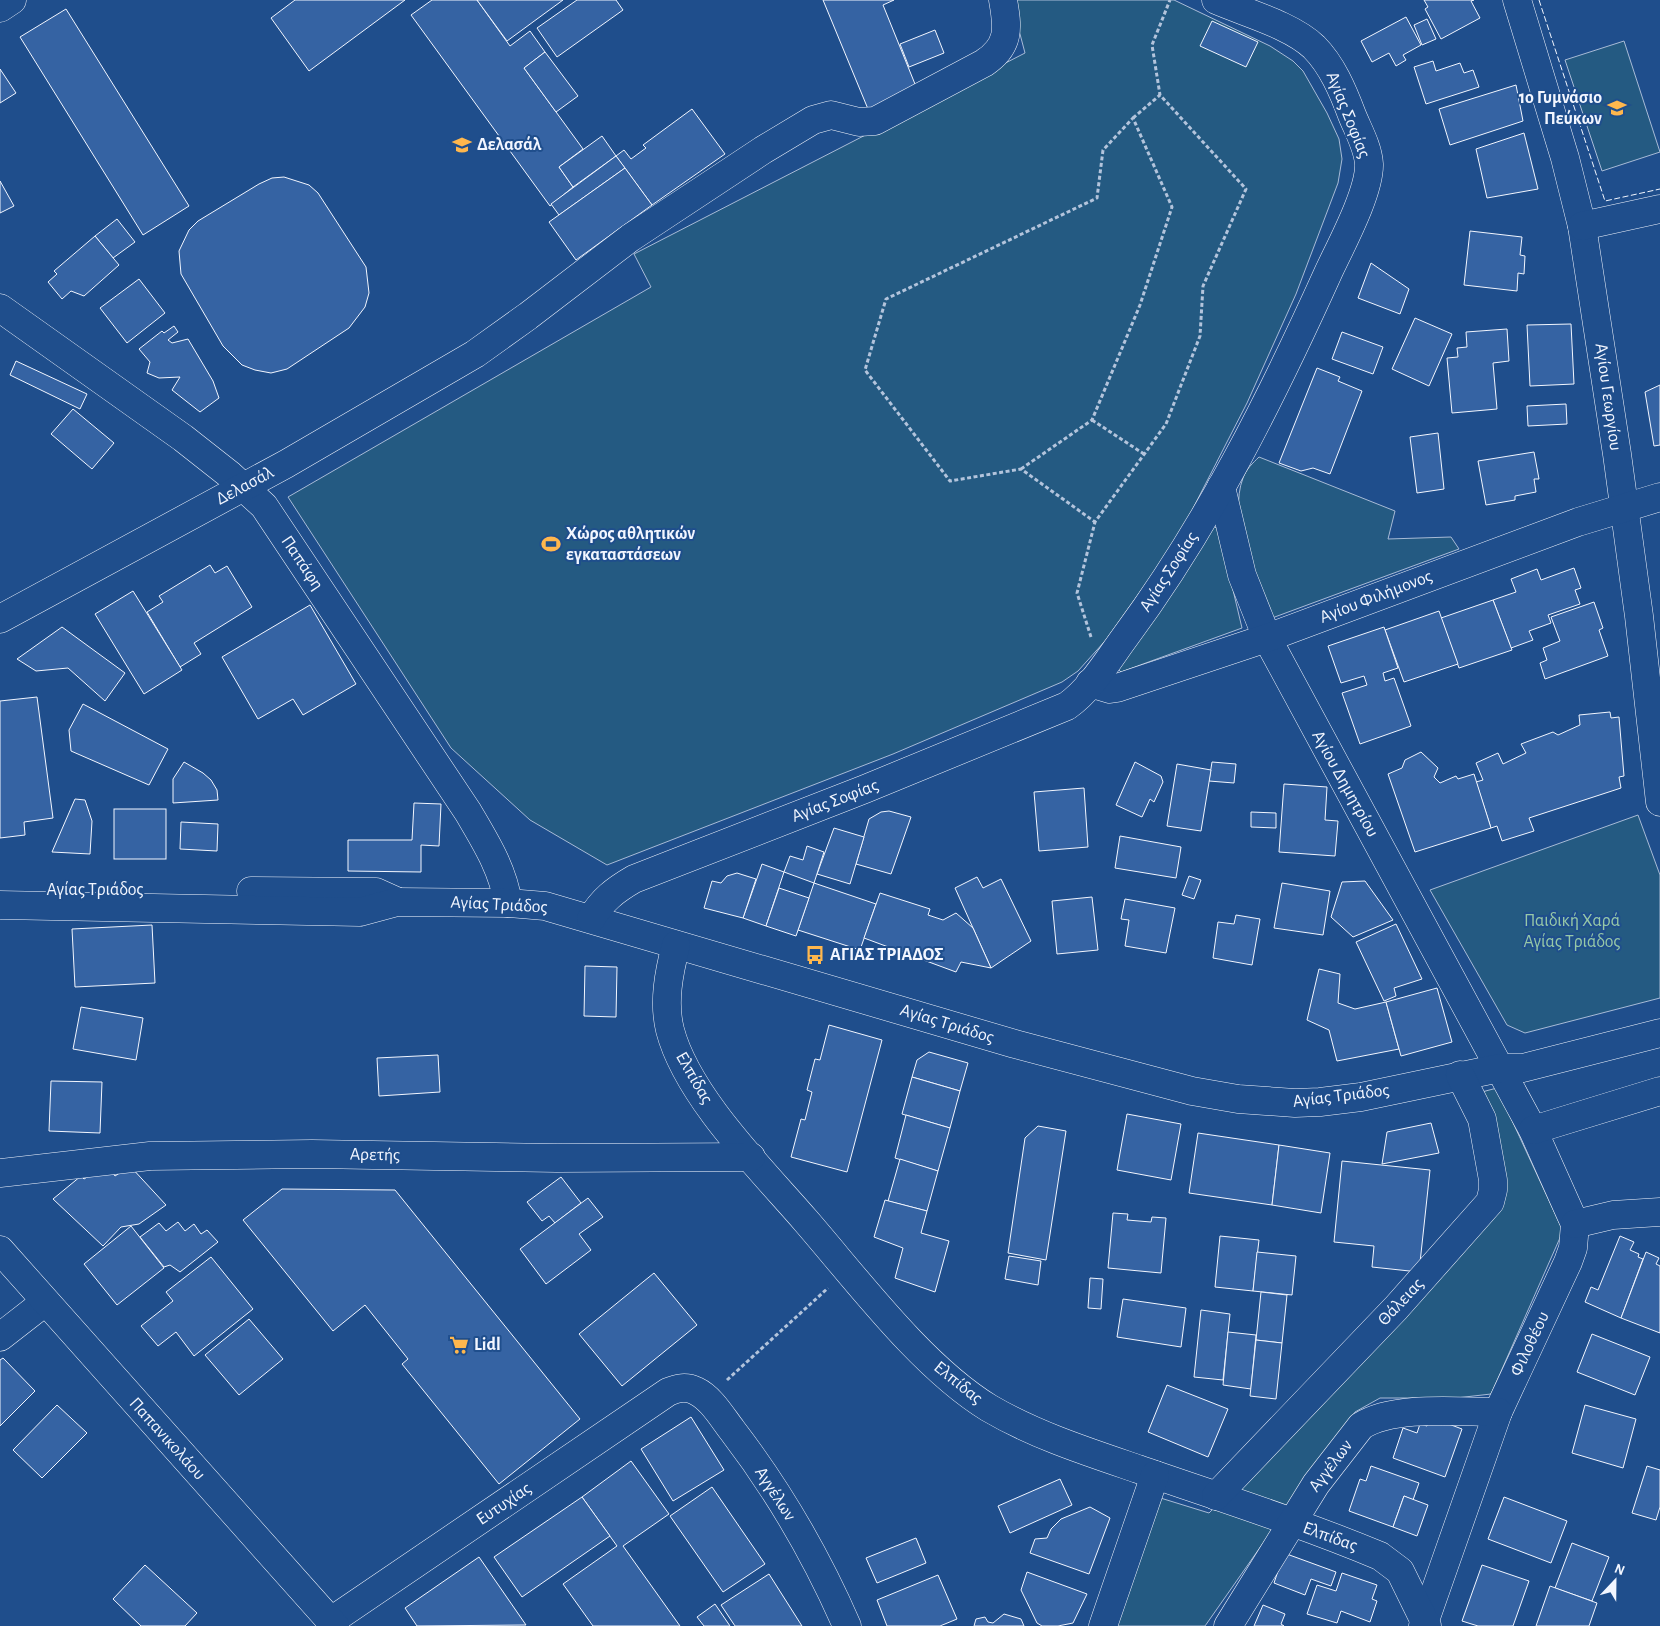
<svg xmlns="http://www.w3.org/2000/svg" width="1660" height="1626" viewBox="0 0 1660 1626" font-family="'Alegreya Sans',sans-serif">
	<style>
		.green { fill: #245a82; stroke: #a8bbd7 }
		.building { fill: #3563a3; stroke: #f2f6ff }
		.lines { fill: none; stroke-linecap: round; stroke-linejoin: round }
		.minor-casing { stroke: #f2f6ff; stroke-width: 29 }
		.major-casing { stroke: #f2f6ff; stroke-width: 29 }
		.path { stroke: #b3c4dc; stroke-width: 3; stroke-dasharray: 4 2.5; stroke-linecap: butt }
		.minor { stroke: #1f4e8c; stroke-width: 28 }
		.major { stroke: #1f4e8c; stroke-width: 28 }
		.fence { stroke: #f2f6ff; stroke-width: 1; stroke-dasharray: 6 2.5; stroke-linecap: butt }
		.labels { text-anchor: middle; dominant-baseline: central; stroke-width: 4; stroke-linejoin: round; paint-order: stroke }
		.poi-label { font-size: 18px; font-weight: bold; fill: #f2f6ff; stroke: #1f4e8c; text-anchor: start }
		.street-label { font-size: 18px; fill: #f2f6ff; stroke: #1f4e8c }
		.park-label { font-size: 18px; fill: #97c8a6; stroke: #1f4e8c }
	</style>
	<rect width="100%" height="100%" fill="#1f4e8c"/>
	<g class="green">
		<path d="M1011 0H1174L1270 46 1293 61 1303 71 1327 113 1339 139 1342 159 1338 183 1296 294 1247 403 1186 522 1172 547 1105 641 1078 671 1062 682 893 754 607 865 530 820 451 748 288 497 651 287 634 254 1025 53Z"/>
		<path d="M1624 41 1660 152 1602 171 1565 60Z"/>
		<path d="M1259 457 1395 511 1388 539 1451 537 1459 549 1272 618C1254 583 1228 517 1243 478 1246 469 1253 463 1259 457Z"/>
		<path d="M1213 525 1219 531 1242 628 1121 672 1118 669Z"/>
		<path d="M1638 815 1660 875V998L1525 1033 1507 1025 1430 890Z"/>
		<path d="M1497 1088 1563 1231 1491 1394 1456 1398H1380L1355 1412 1205 1626H1110L1154 1496 1209 1513 1375 1350 1496 1214 1478 1093Z"/>
	</g>
	<g class="building">
		<path d="M295 0H405L309 71 271 18Z"/>
		<path d="M432 0H477L510 46 530 31 545 52 524 68 583 149 559 167 573 187 550 206 411 15Z"/>
		<path d="M477 0H563L507 41Z"/>
		<path d="M577 0H616L623 10 557 57 537 28Z"/>
		<path d="M823 0H894L883 5 917 89 868 109Z"/>
		<path d="M1424 0H1474L1471 1 1480 18 1441 39 1425 9 1428 7Z"/>
		<path d="M66 9 189 206 143 235 20 37Z"/>
		<path d="M1406 17 1421 45 1403 55 1406 60 1396 66 1389 53 1372 62 1361 41Z"/>
		<path d="M1427 19 1436 39 1422 45 1414 25Z"/>
		<path d="M1212 21 1258 42 1246 67 1200 46Z"/>
		<path d="M935 30 944 53 909 67 900 44Z"/>
		<path d="M545 52 578 96 556 112 524 68Z"/>
		<path d="M1433 61 1436 71 1460 63 1464 73 1473 70 1479 87 1426 104 1414 67Z"/>
		<path d="M0 69 16 93 0 103Z"/>
		<path d="M1516 85 1523 121 1450 145 1439 109Z"/>
		<path d="M692 109 725 154 652 205 616 156 624 150 631 159 646 148 643 145Z"/>
		<path d="M1524 133 1538 189 1487 198 1476 149Z"/>
		<path d="M602 136 616 156 573 187 559 167Z"/>
		<path d="M616 156 625 168 559 215 551 204Z"/>
		<path d="M625 168 652 205 576 260 549 222Z"/>
		<path d="M284 177 309 185 318 193 366 267 369 293 365 307 349 328 287 369 271 373 255 370 242 365 223 346 181 274 179 251 189 230 198 221 259 184 272 178Z"/>
		<path d="M0 181 14 206 0 213Z"/>
		<path d="M117 219 135 242 113 258 95 236Z"/>
		<path d="M1470 231 1522 237 1520 255 1525 256 1524 274 1518 273 1517 291 1464 285Z"/>
		<path d="M95 236 119 265 84 296 71 291 62 299 48 282 57 274 54 271Z"/>
		<path d="M1371 263 1409 289 1400 314 1358 298Z"/>
		<path d="M139 279 165 313 127 343 100 308Z"/>
		<path d="M1415 318 1452 334 1429 386 1392 369Z"/>
		<path d="M1571 324 1574 384 1530 386 1527 325Z"/>
		<path d="M174 326 178 332 168 340 172 343 188 339 213 381 219 398 200 412 172 390 180 377 159 378 147 373 150 362 139 349 162 331 164 333Z"/>
		<path d="M1507 329 1509 361 1493 363 1497 409 1452 413 1447 358 1458 357 1457 348 1467 347 1466 332Z"/>
		<path d="M1342 332 1383 347 1373 374 1332 359Z"/>
		<path d="M16 361 87 394 80 409 10 375Z"/>
		<path d="M1317 368 1340 377 1338 381 1362 391 1330 474 1313 468 1301 471 1279 463Z"/>
		<path d="M1660 385V445L1654 446 1645 392Z"/>
		<path d="M1566 404 1567 424 1528 426 1527 406Z"/>
		<path d="M73 409 114 443 92 469 51 434Z"/>
		<path d="M1438 433 1444 489 1417 493 1410 437Z"/>
		<path d="M1534 452 1539 479H1534L1536 492 1515 496V500L1486 505 1478 461Z"/>
		<path d="M210 565 215 573 227 566 252 607 194 643 201 654 180 667 147 612 163 602 159 596Z"/>
		<path d="M1574 568 1581 588 1575 590 1580 604 1548 615 1551 623 1529 631 1533 640 1511 648 1493 600 1516 592 1511 579 1537 569 1541 580Z"/>
		<path d="M133 591 182 670 144 694 95 614Z"/>
		<path d="M1493 600 1512 650 1459 668 1441 618Z"/>
		<path d="M1594 602 1603 628 1599 630 1608 656 1545 679 1540 663 1547 660 1543 648 1560 641 1551 617Z"/>
		<path d="M310 605 356 684 303 715 293 699 258 719 222 657Z"/>
		<path d="M1439 611 1458 664 1404 682 1385 630Z"/>
		<path d="M62 627 125 673 105 701 68 668 36 671 17 659Z"/>
		<path d="M1384 627 1398 668 1383 673 1385 681 1394 678 1411 726 1360 744 1342 693 1367 685 1364 676 1341 683 1328 646Z"/>
		<path d="M37 697 53 818 24 822 25 835 0 838V701Z"/>
		<path d="M83 704 168 749 149 785 71 751 69 730Z"/>
		<path d="M1610 712 1611 718 1619 717 1624 776 1619 777 1621 788 1529 818 1534 831 1502 841 1497 826 1491 828 1476 782 1483 780 1476 763 1498 753 1503 764 1526 753 1521 744 1553 732 1558 735 1580 725 1579 715Z"/>
		<path d="M1421 752 1438 768 1434 777 1440 783 1456 776 1458 779 1474 774 1491 828 1415 852 1388 774 1402 768 1405 760Z"/>
		<path d="M184 762 203 773 211 780 217 790 218 800 173 803V779Z"/>
		<path d="M1135 762 1161 776 1163 782 1154 802 1150 799 1142 817 1116 805Z"/>
		<path d="M1212 762 1236 764 1234 783 1209 781Z"/>
		<path d="M1177 764 1211 770 1201 831 1167 826Z"/>
		<path d="M1284 784 1327 787 1325 820 1338 821 1335 856 1279 852Z"/>
		<path d="M1084 788 1088 847 1039 851 1034 792Z"/>
		<path d="M75 799 85 800 92 821 90 854 52 852Z"/>
		<path d="M414 803 441 804 439 846 421 845V872L348 871V840H412Z"/>
		<rect x="114" y="809" width="52" height="50"/>
		<path d="M889 811 911 817 891 874 856 864 869 819 881 812Z"/>
		<path d="M1251 812 1276 813V828L1251 827Z"/>
		<path d="M181 822 218 824 217 851 180 849Z"/>
		<path d="M834 828 864 837 850 884 817 874Z"/>
		<path d="M1120 836 1181 847 1176 878 1115 868Z"/>
		<path d="M807 846 824 852 814 883 784 872 790 856 803 860Z"/>
		<path d="M762 864 784 872 766 926 743 918Z"/>
		<path d="M737 873 756 879 743 918 704 908 712 881 721 883 727 876Z"/>
		<path d="M1189 876 1201 880 1194 899 1182 895Z"/>
		<path d="M977 877 983 888 1001 879 1031 941 991 968 955 888Z"/>
		<path d="M1365 881 1393 920 1353 937 1331 917 1342 882Z"/>
		<path d="M814 883 876 904 860 950 798 930Z"/>
		<path d="M1282 883 1330 891 1323 935 1274 928Z"/>
		<path d="M779 888 809 898 796 936 766 926Z"/>
		<path d="M880 893 930 909 928 915 943 920 956 913 973 928 991 968 961 962 956 972 864 938Z"/>
		<path d="M1092 897 1098 950 1057 954 1052 901Z"/>
		<path d="M1125 899 1175 908 1166 953 1125 946 1129 920 1121 919Z"/>
		<path d="M1236 915 1260 919 1252 965 1213 958 1218 922 1234 924Z"/>
		<path d="M1396 924 1422 979 1394 988 1396 996 1384 1001 1356 942Z"/>
		<path d="M152 925 155 983 75 987 72 929Z"/>
		<path d="M585 966 617 967 616 1017 584 1016Z"/>
		<path d="M1319 969 1340 974 1338 1003 1355 1009 1386 1002 1399 1049 1337 1061 1329 1030 1307 1020Z"/>
		<path d="M1437 988 1452 1042 1401 1056 1386 1002Z"/>
		<path d="M81 1007 143 1018 136 1060 73 1049Z"/>
		<path d="M829 1025 882 1040 847 1172 791 1157 801 1119 805 1120 812 1092 807 1090 815 1059 820 1060Z"/>
		<path d="M929 1052 968 1063 960 1091 912 1077 917 1060Z"/>
		<path d="M438 1055 440 1092 379 1096 377 1058Z"/>
		<path d="M912 1077 960 1091 950 1128 902 1114Z"/>
		<path d="M51 1081 102 1082 100 1133 49 1131Z"/>
		<path d="M1127 1114 1181 1124 1171 1180 1117 1170Z"/>
		<path d="M906 1115 950 1128 938 1171 895 1158Z"/>
		<path d="M1431 1123 1439 1153 1382 1164 1387 1132Z"/>
		<path d="M1038 1126 1066 1131 1046 1260 1008 1253 1025 1138Z"/>
		<path d="M1198 1133 1279 1145 1272 1205 1189 1193Z"/>
		<path d="M1279 1145 1330 1153 1321 1213 1272 1205Z"/>
		<path d="M900 1159 938 1171 927 1211 888 1201Z"/>
		<path d="M1342 1161 1430 1170 1419 1272 1372 1267 1374 1246 1334 1242Z"/>
		<path d="M107 1165 115 1176 130 1166 166 1205 139 1224 121 1227 103 1246 53 1199 81 1176 84 1179Z"/>
		<path d="M561 1177 581 1203 555 1223 549 1216 542 1221 527 1202Z"/>
		<path d="M282 1189 395 1190 580 1419 499 1484 402 1364 408 1359 365 1305 333 1331 243 1220Z"/>
		<path d="M588 1198 603 1217 579 1234 591 1250 546 1284 520 1249Z"/>
		<path d="M885 1200 927 1211 921 1233 949 1241 935 1292 895 1278 903 1248 874 1237Z"/>
		<path d="M1113 1213 1128 1214 1127 1220 1151 1222 1152 1217 1166 1218 1161 1273 1108 1268Z"/>
		<path d="M178 1222 185 1231 194 1224 201 1234 207 1230 218 1242 180 1272 170 1265 164 1267 140 1237 159 1223 166 1231Z"/>
		<path d="M131 1226 164 1268 117 1305 84 1264Z"/>
		<path d="M1220 1236 1259 1240 1253 1291 1215 1287Z"/>
		<path d="M1620 1236 1634 1242 1630 1250 1639 1254 1638 1257 1643 1259 1621 1318 1585 1302 1591 1287 1598 1290Z"/>
		<path d="M1257 1252 1296 1256 1292 1295 1253 1291Z"/>
		<path d="M1646 1252 1659 1258 1656 1264 1660 1266V1333L1621 1318Z"/>
		<path d="M1009 1256 1041 1261 1038 1285 1005 1279Z"/>
		<path d="M211 1257 253 1309 194 1356 176 1332 158 1346 141 1326 173 1301 166 1292Z"/>
		<path d="M654 1273 697 1325 622 1386 579 1334Z"/>
		<path d="M1090 1278 1103 1279 1101 1309 1088 1308Z"/>
		<path d="M1261 1292 1287 1295 1282 1343 1256 1340Z"/>
		<path d="M1123 1299 1186 1308 1181 1347 1117 1337Z"/>
		<path d="M1201 1310 1230 1314 1223 1380 1194 1377Z"/>
		<path d="M249 1319 283 1359 239 1395 205 1355Z"/>
		<path d="M1228 1332 1256 1335 1251 1389 1223 1385Z"/>
		<path d="M1592 1334 1650 1357 1635 1395 1577 1372Z"/>
		<path d="M1256 1340 1282 1343 1276 1399 1250 1396Z"/>
		<path d="M3 1358 35 1391 0 1426V1360Z"/>
		<path d="M1167 1385 1228 1409 1208 1457 1148 1432Z"/>
		<path d="M57 1405 87 1433 42 1478 13 1450Z"/>
		<path d="M1585 1405 1636 1419 1623 1468 1572 1453Z"/>
		<path d="M691 1417 724 1470 673 1501 641 1449Z"/>
		<path d="M1430 1417 1462 1429 1445 1477 1393 1458 1403 1428 1417 1433 1420 1424 1427 1426Z"/>
		<path d="M631 1461 669 1514 623 1546 680 1626H593L563 1584 617 1546 582 1497Z"/>
		<path d="M1371 1466 1419 1483 1413 1500 1404 1496 1393 1527 1349 1511 1360 1479 1366 1481Z"/>
		<path d="M1647 1466 1660 1470V1507L1656 1520 1632 1513Z"/>
		<path d="M1060 1479 1072 1505 1010 1533 998 1506Z"/>
		<path d="M712 1487 765 1564 723 1592 670 1516Z"/>
		<path d="M1404 1496 1428 1505 1417 1536 1393 1527Z"/>
		<path d="M582 1497 610 1536 522 1597 494 1557Z"/>
		<path d="M1504 1497 1567 1521 1551 1563 1488 1539Z"/>
		<path d="M1090 1507 1110 1518 1089 1574 1030 1553 1035 1539 1047 1538 1051 1529 1061 1519Z"/>
		<path d="M916 1538 926 1563 877 1583 866 1558Z"/>
		<path d="M1572 1543 1609 1557 1592 1601 1555 1588Z"/>
		<path d="M1284 1553 1336 1572 1331 1586 1311 1579 1305 1595 1274 1583Z"/>
		<path d="M479 1557 526 1625 417 1626 405 1608Z"/>
		<path d="M145 1565 197 1613 185 1626H141L113 1599Z"/>
		<path d="M1482 1565 1529 1581 1513 1626H1478L1462 1621Z"/>
		<path d="M1027 1572 1087 1594 1073 1623 1058 1626H1042L1037 1623 1021 1590Z"/>
		<path d="M1342 1573 1377 1585 1372 1599 1377 1601 1370 1622 1341 1611 1337 1623 1307 1614 1317 1585 1336 1591Z"/>
		<path d="M769 1574 802 1626H735L721 1605Z"/>
		<path d="M938 1575 957 1619 940 1626H887L877 1600Z"/>
		<path d="M1550 1586 1597 1603 1589 1626H1536Z"/>
		<path d="M715 1604 730 1626H704L697 1617Z"/>
		<path d="M1263 1605 1285 1614 1281 1624 1284 1626H1254Z"/>
		<path d="M1004 1614 1021 1619 1024 1626H974L976 1619 985 1617 988 1622 993 1623Z"/>
	</g>
	<g class="lines">
		<g class="minor-casing">
			<g id="minor">
				<path d="M1517 0 1565 158 1582 226 1617 454 1639 616 1660 802"/>
				<path d="M0 8 12 0"/>
				<path d="M1582 226 1660 209"/>
				<path d="M0 308 183 438 230 475 264 506 468 812C485 841 503 869 508 903"/>
				<path d="M1221 487 1242 575 1267 638 1533 1130 1575 1224 1573 1248 1568 1262 1498 1412 1423 1626"/>
				<path d="M0 619 286 464 475 354 528 316 630 238 763 150 813 120 831 115 859 122 875 121 984 63C1010 46 1008 28 1003 0"/>
				<path d="M1090 683 1110 689 1117 688 1267 638 1578 522 1660 497"/>
				<path d="M251 891 376 892 396 901"/>
				<path d="M0 905 360 912 397 902 508 903 545 906 1015 1044 1192 1091 1238 1099 1295 1103 1320 1102 1361 1097 1500 1068H1523L1660 1033"/>
				<path d="M591 919C602 900 615 890 634 879L865 789 1067 706C1091 689 1108 660 1125 637 1208 525 1271 399 1328 273 1340 247 1370 192 1369 164 1368 147 1358 130 1352 115 1343 91 1332 65 1314 47 1291 25 1246 13 1216 0"/>
				<path d="M676 945C669 972 663 1002 670 1030 687 1096 762 1170 806 1221 858 1281 922 1367 989 1408 1035 1435 1088 1452 1138 1469 1219 1497 1301 1523 1380 1556L1400 1571 1427 1626"/>
				<path d="M1533 1130 1660 1091"/>
				<path d="M0 1173 150 1156 312 1154 557 1158 751 1157"/>
				<path d="M1575 1224 1613 1215 1660 1212"/>
				<path d="M0 1337 45 1302"/>
				<path d="M1216 1496 1396 1308 1490 1202 1493 1190V1180L1482 1119 1460 1075"/>
				<path d="M331 1621 668 1392C678 1388 686 1386 696 1391 711 1398 722 1417 732 1430 778 1490 817 1557 847 1626"/>
				<path d="M1103 1626 1155 1475"/>
				<path d="M1228 1626 1316 1484 1361 1426C1394 1405 1459 1412 1498 1412"/>
			</g>
		</g>
		<g class="major-casing">
			<path id="major" d="M0 1250 335 1626"/>
		</g>
		<g class="path">
			<path d="M1133 118 1160 95"/>
			<path d="M1092 420 1144 454"/>
			<path d="M1021 469 1092 420 1140 305 1172 207 1133 118 1103 150 1097 198 886 299 865 370 950 481 1021 469 1095 522"/>
			<path d="M1091 637 1077 593 1095 522 1166 424 1200 336 1203 286 1246 189 1160 95 1152 45 1170 0"/>
			<path d="M727 1380 828 1288"/>
		</g>
		<use href="#minor" class="minor"/>
		<use href="#major" class="major"/>
		<path class="fence" d="M1539 0 1605 201 1660 189"/>
	</g>
	<defs>
		<g id="school-bare" transform="scale(1.5)"><path d="M0-5L7-2L0 1L-7-2ZM-4 1L0 2.5L4 1V4Q0 6-4 4Z" fill="#ffb74d" stroke="#1f4e8c" stroke-width="2.5" paint-order="stroke"/></g>
		<g id="stadium-bare" transform="scale(1.5)"><path d="M0-5a6.5 5 0 1 0 0 10a6.5 5 0 1 0 0-10ZM-3.5-1.8h7v3.6h-7Z" fill="#ffb74d" stroke="#1f4e8c" stroke-width="2.5" paint-order="stroke"/></g>
		<g id="bus-bare" transform="scale(1.5)"><path d="M-5-6H5V4H4V6H2V4H-2V6H-4V4H-5ZM-3.5-4V0h7V-4ZM-3.5 1.2v1.5H-2V1.2ZM2 1.2v1.5H3.5V1.2Z" fill="#ffb74d" stroke="#1f4e8c" stroke-width="2.5" paint-order="stroke"/></g>
		<g id="supermarket-bare" transform="scale(1.5)"><path d="M-6-5.5h2.5l.6 2H6L4.5 2H-2.5L-4.4-4H-6ZM-1.5 3.2a1.3 1.3 0 1 0 .1 0ZM3 3.2a1.3 1.3 0 1 0 .1 0Z" fill="#ffb74d" stroke="#1f4e8c" stroke-width="2.5" paint-order="stroke"/></g>
	</defs>
	<g fill-rule="evenodd">
		<use href="#school-bare" x="1617" y="108"/>
		<use href="#school-bare" x="462" y="145"/>
		<use href="#stadium-bare" x="551" y="544"/>
		<use href="#bus-bare" x="815" y="955"/>
		<use href="#supermarket-bare" x="459" y="1345"/>
	</g>
	<g class="labels">
		<g class="poi-label">
			<text x="1602" y="98" text-anchor="end">1ο Γυμνάσιο<tspan x="1602" dy="21">Πεύκων</tspan></text>
			<text x="477" y="145">Δελασάλ</text>
			<text x="566" y="534">Χώρος αθλητικών<tspan x="566" dy="21">εγκαταστάσεων</tspan></text>
			<text x="830" y="955">ΑΓΙΑΣ ΤΡΙΑΔΟΣ</text>
			<text x="474" y="1345">Lidl</text>
		</g>
		<g class="street-label">
			<text transform="translate(1348 115) rotate(68)">Αγίας Σοφίας</text>
			<text transform="translate(1608 397) rotate(82)">Αγίου Γεωργίου</text>
			<text transform="translate(245 486) rotate(-28)">Δελασάλ</text>
			<text transform="translate(302 563) rotate(56)">Παπάφη</text>
			<text transform="translate(1169 572) rotate(-57)">Αγίας Σοφίας</text>
			<text transform="translate(1376 597) rotate(-21)">Αγίου Φιλήμονος</text>
			<text transform="translate(1345 784) rotate(61)">Αγίου Δημητρίου</text>
			<text transform="translate(835 801) rotate(-21)">Αγίας Σοφίας</text>
			<text x="95" y="890">Αγίας Τριάδος</text>
			<text transform="translate(499 905) rotate(3)">Αγίας Τριάδος</text>
			<text transform="translate(947 1024) rotate(17)">Αγίας Τριάδος</text>
			<text transform="translate(694 1078) rotate(60)">Ελπίδας</text>
			<text transform="translate(1341 1096) rotate(-7)">Αγίας Τριάδος</text>
			<text transform="translate(375 1155) rotate(1)">Αρετής</text>
			<text transform="translate(1401 1302) rotate(-47)">Θάλειας</text>
			<text transform="translate(1530 1344) rotate(-65)">Φιλοθέου</text>
			<text transform="translate(958 1383) rotate(39)">Ελπίδας</text>
			<text transform="translate(167 1439) rotate(48)">Παπανικολάου</text>
			<text transform="translate(1331 1466) rotate(-53)">Αγγέλων</text>
			<text transform="translate(775 1494) rotate(57)">Αγγέλων</text>
			<text transform="translate(504 1504) rotate(-34)">Ευτυχίας</text>
			<text transform="translate(1330 1537) rotate(20)">Ελπίδας</text>
		</g>
		<g class="park-label">
			<text x="1572" y="921">Παιδική Χαρά<tspan x="1572" dy="21">Αγίας Τριάδος</tspan></text>
		</g>
	</g>
	<g transform="translate(1615 1581) rotate(22)" stroke="#1f4e8c" stroke-width="4" paint-order="stroke">
	<path d="M0-4L9 19L0 12L-9 19Z" fill="#f2f6ff"/>
	<text y="-8" font-size="14" font-weight="bold" text-anchor="middle" fill="#f2f6ff">N</text>
	</g>
</svg>
